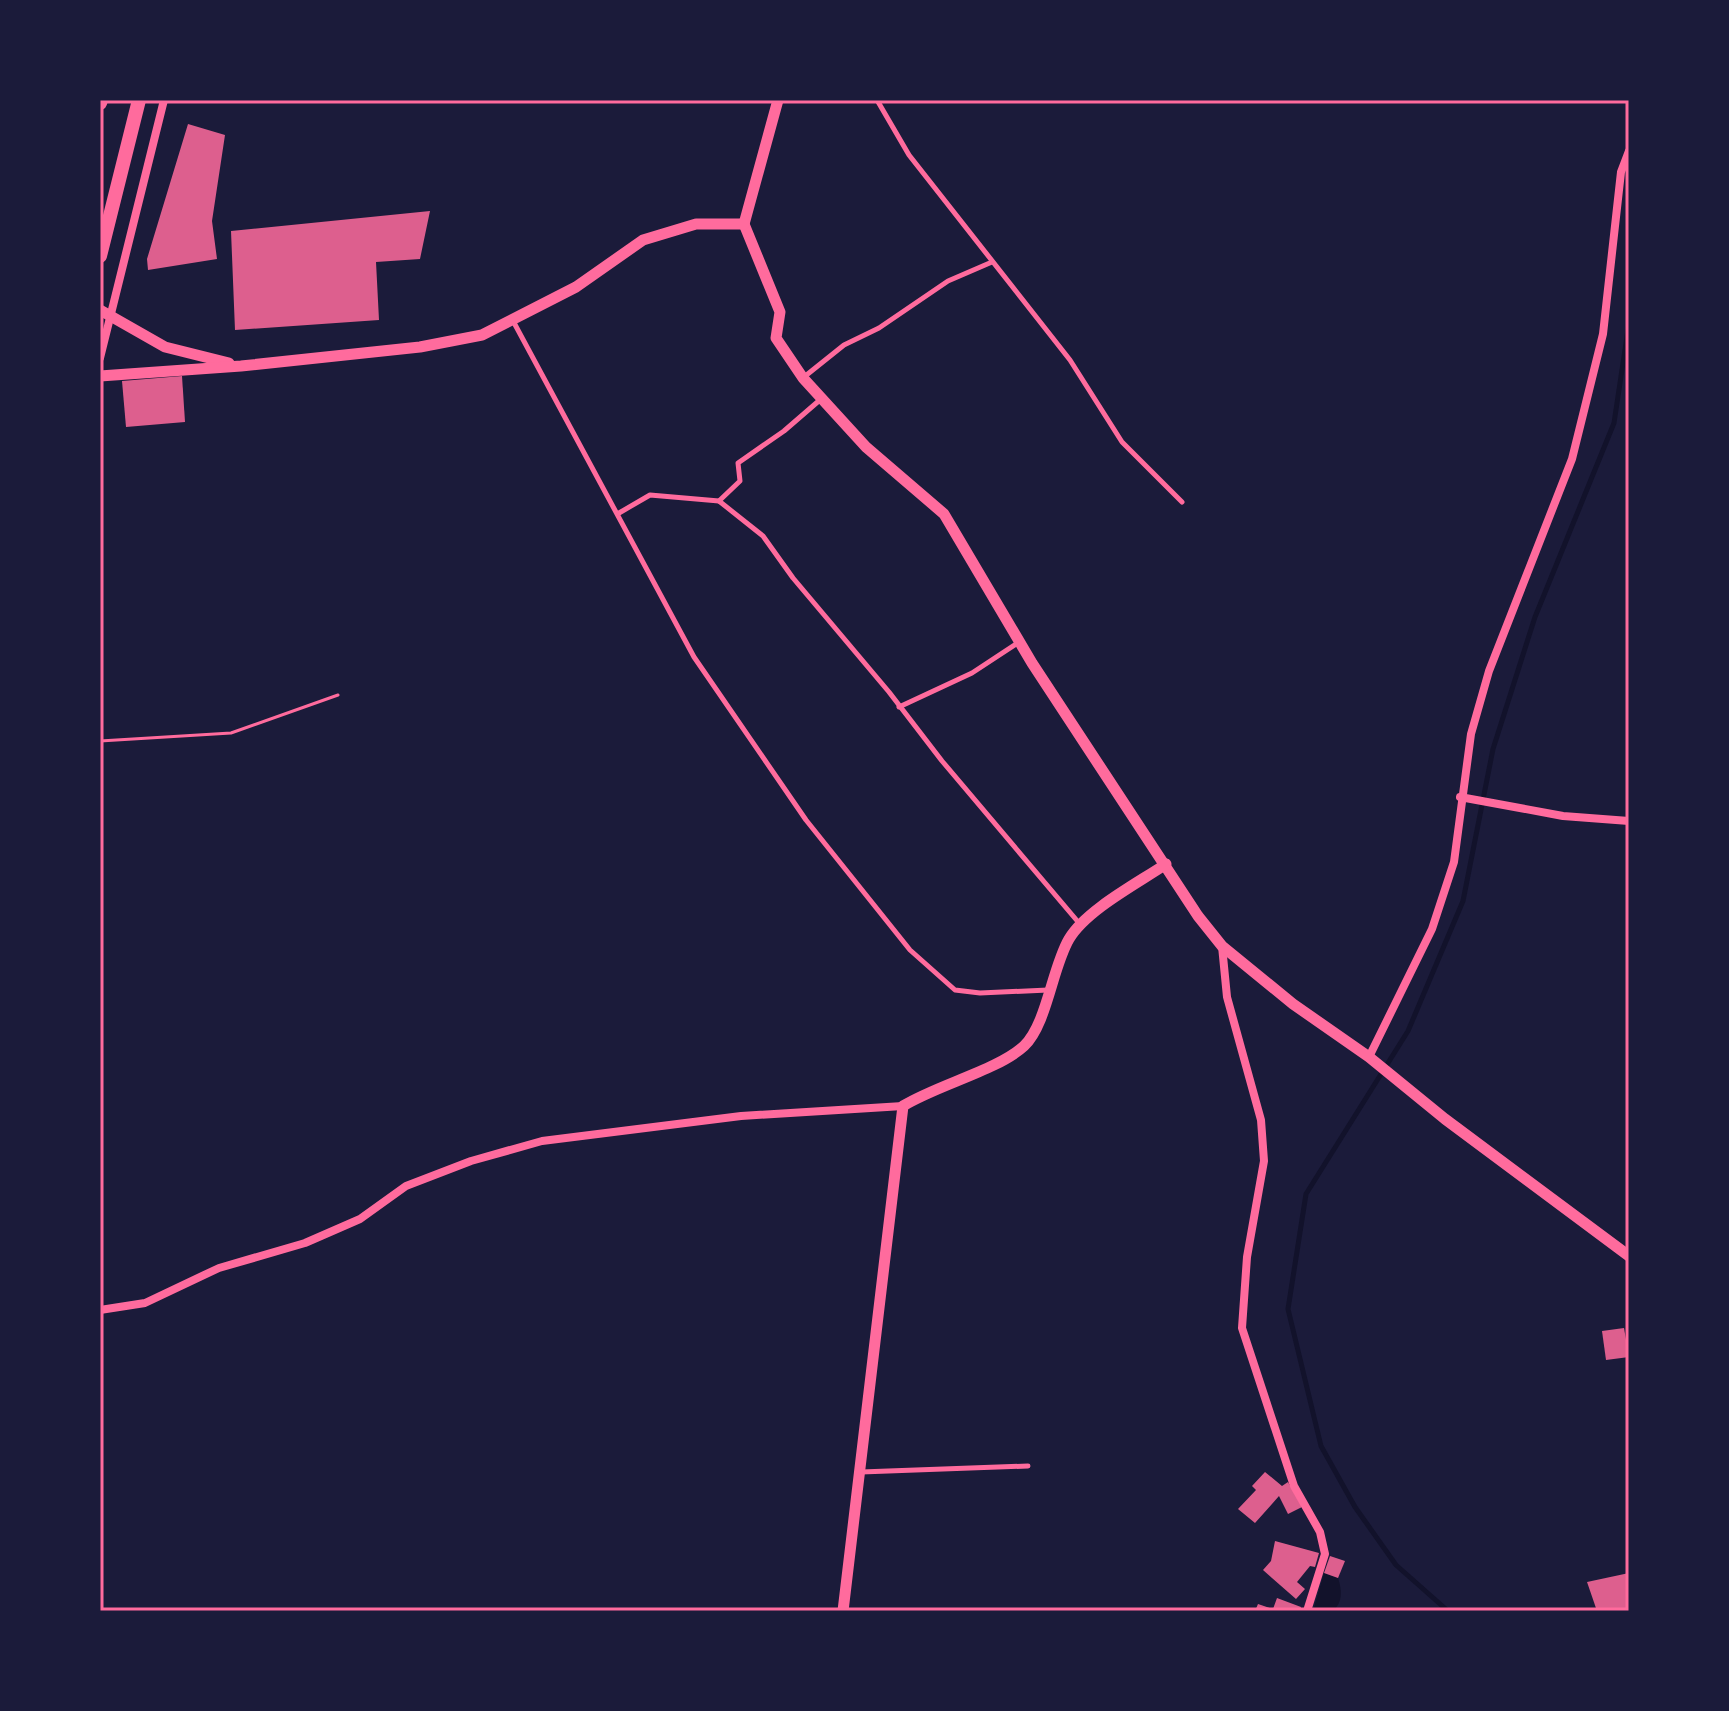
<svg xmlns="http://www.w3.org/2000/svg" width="1729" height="1711" viewBox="0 0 1729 1711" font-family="Lora,serif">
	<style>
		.water { fill: #12122b }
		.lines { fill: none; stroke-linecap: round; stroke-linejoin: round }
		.stream { stroke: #12122b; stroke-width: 5 }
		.building { fill: #dd5f8e }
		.path { stroke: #ff6b9d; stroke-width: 3 }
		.service { stroke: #ff6b9d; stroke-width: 5 }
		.minor { stroke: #ff6b9d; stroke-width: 8 }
		.tertiary { stroke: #ff6b9d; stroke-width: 11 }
		.primary { stroke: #ff6b9d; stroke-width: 14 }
		.neatline { fill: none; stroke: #ff6b9d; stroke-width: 3 }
	</style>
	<rect width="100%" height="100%" fill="#1b1b3a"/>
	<path class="water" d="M1324 1573 1338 1578C1342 1590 1343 1602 1333 1611H1313Z"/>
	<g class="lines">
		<path class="stream" d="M1448 1611 1396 1565 1355 1507 1321 1446 1288 1309 1306 1194 1408 1031 1463 901 1493 749 1535 617 1614 423 1629 323"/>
	</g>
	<g class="building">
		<path d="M188 124 225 135 212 221 217 259 148 270 147 259Z"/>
		<path d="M430 211 420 259 376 262 379 320 235 330 231 231Z"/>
		<path d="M182 376 185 422 126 427 122 381Z"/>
		<path d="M1624 1328 1629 1357 1606 1360 1602 1331Z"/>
		<path d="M1265 1472 1282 1486 1288 1482 1302 1507 1288 1514 1279 1496 1255 1523 1238 1509 1256 1490 1252 1486Z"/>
		<path d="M1275 1541 1319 1553 1315 1567 1310 1566 1297 1582 1305 1589 1296 1599 1263 1570 1271 1561Z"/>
		<path d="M1330 1556 1345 1561 1338 1578 1324 1573Z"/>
		<path d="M1629 1573V1611H1597L1587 1582Z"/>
		<path d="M1277 1598 1301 1607 1300 1611H1255L1258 1604 1273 1609Z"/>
	</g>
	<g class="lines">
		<path class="path" d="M100 741 231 733 338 695"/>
		<g class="service">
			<path d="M877 100 909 155 1070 360 1122 442 1182 502"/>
			<path d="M512 319 694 657 806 820 910 950 955 990 980 993 1048 990"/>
			<path d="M804 377 844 345 879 328 948 281 992 262"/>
			<path d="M719 501 740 481 738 463 784 431 821 399"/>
			<path d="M619 513 650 495 719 501 763 536 793 578 889 692 942 761 1079 923"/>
			<path d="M899 707 972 673 1019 642"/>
			<path d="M861 1472 1028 1466"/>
		</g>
		<g class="minor">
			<path d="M100 358 164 100"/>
			<path d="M1460 797 1563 816 1629 821"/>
			<path d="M1222 946 1227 997 1261 1120 1264 1161 1247 1257 1242 1328 1294 1486 1320 1532 1325 1554 1307 1611"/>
			<path d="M1369 1057 1432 929 1454 862 1471 734 1489 671 1572 459 1603 334 1621 172 1629 151"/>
			<path d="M100 1310 145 1303 219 1268 305 1243 360 1219 406 1186 471 1161 542 1141 741 1116 903 1106"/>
		</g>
		<g class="tertiary">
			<path d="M744 224 780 312 776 338 803 378 866 447 944 514 1032 663 1198 916 1222 946 1293 1004 1369 1057 1445 1119 1629 1256"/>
			<path d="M744 224 778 100"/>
			<path d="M100 310 165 347 229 363"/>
			<path d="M100 376 241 366 420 347 482 335 576 287 643 240 696 224H744"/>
			<path d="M843 1611 903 1106C937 1085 998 1070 1024 1046 1047 1024 1052 968 1069 939 1086 910 1138 883 1166 864"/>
		</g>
		<g class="primary">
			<path d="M100 103 101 100"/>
			<path d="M100 256 139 100"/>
		</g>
	</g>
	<rect width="1729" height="1711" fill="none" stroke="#1b1b3a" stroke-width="204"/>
	<rect x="102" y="102" width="1525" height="1507" class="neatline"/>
</svg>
